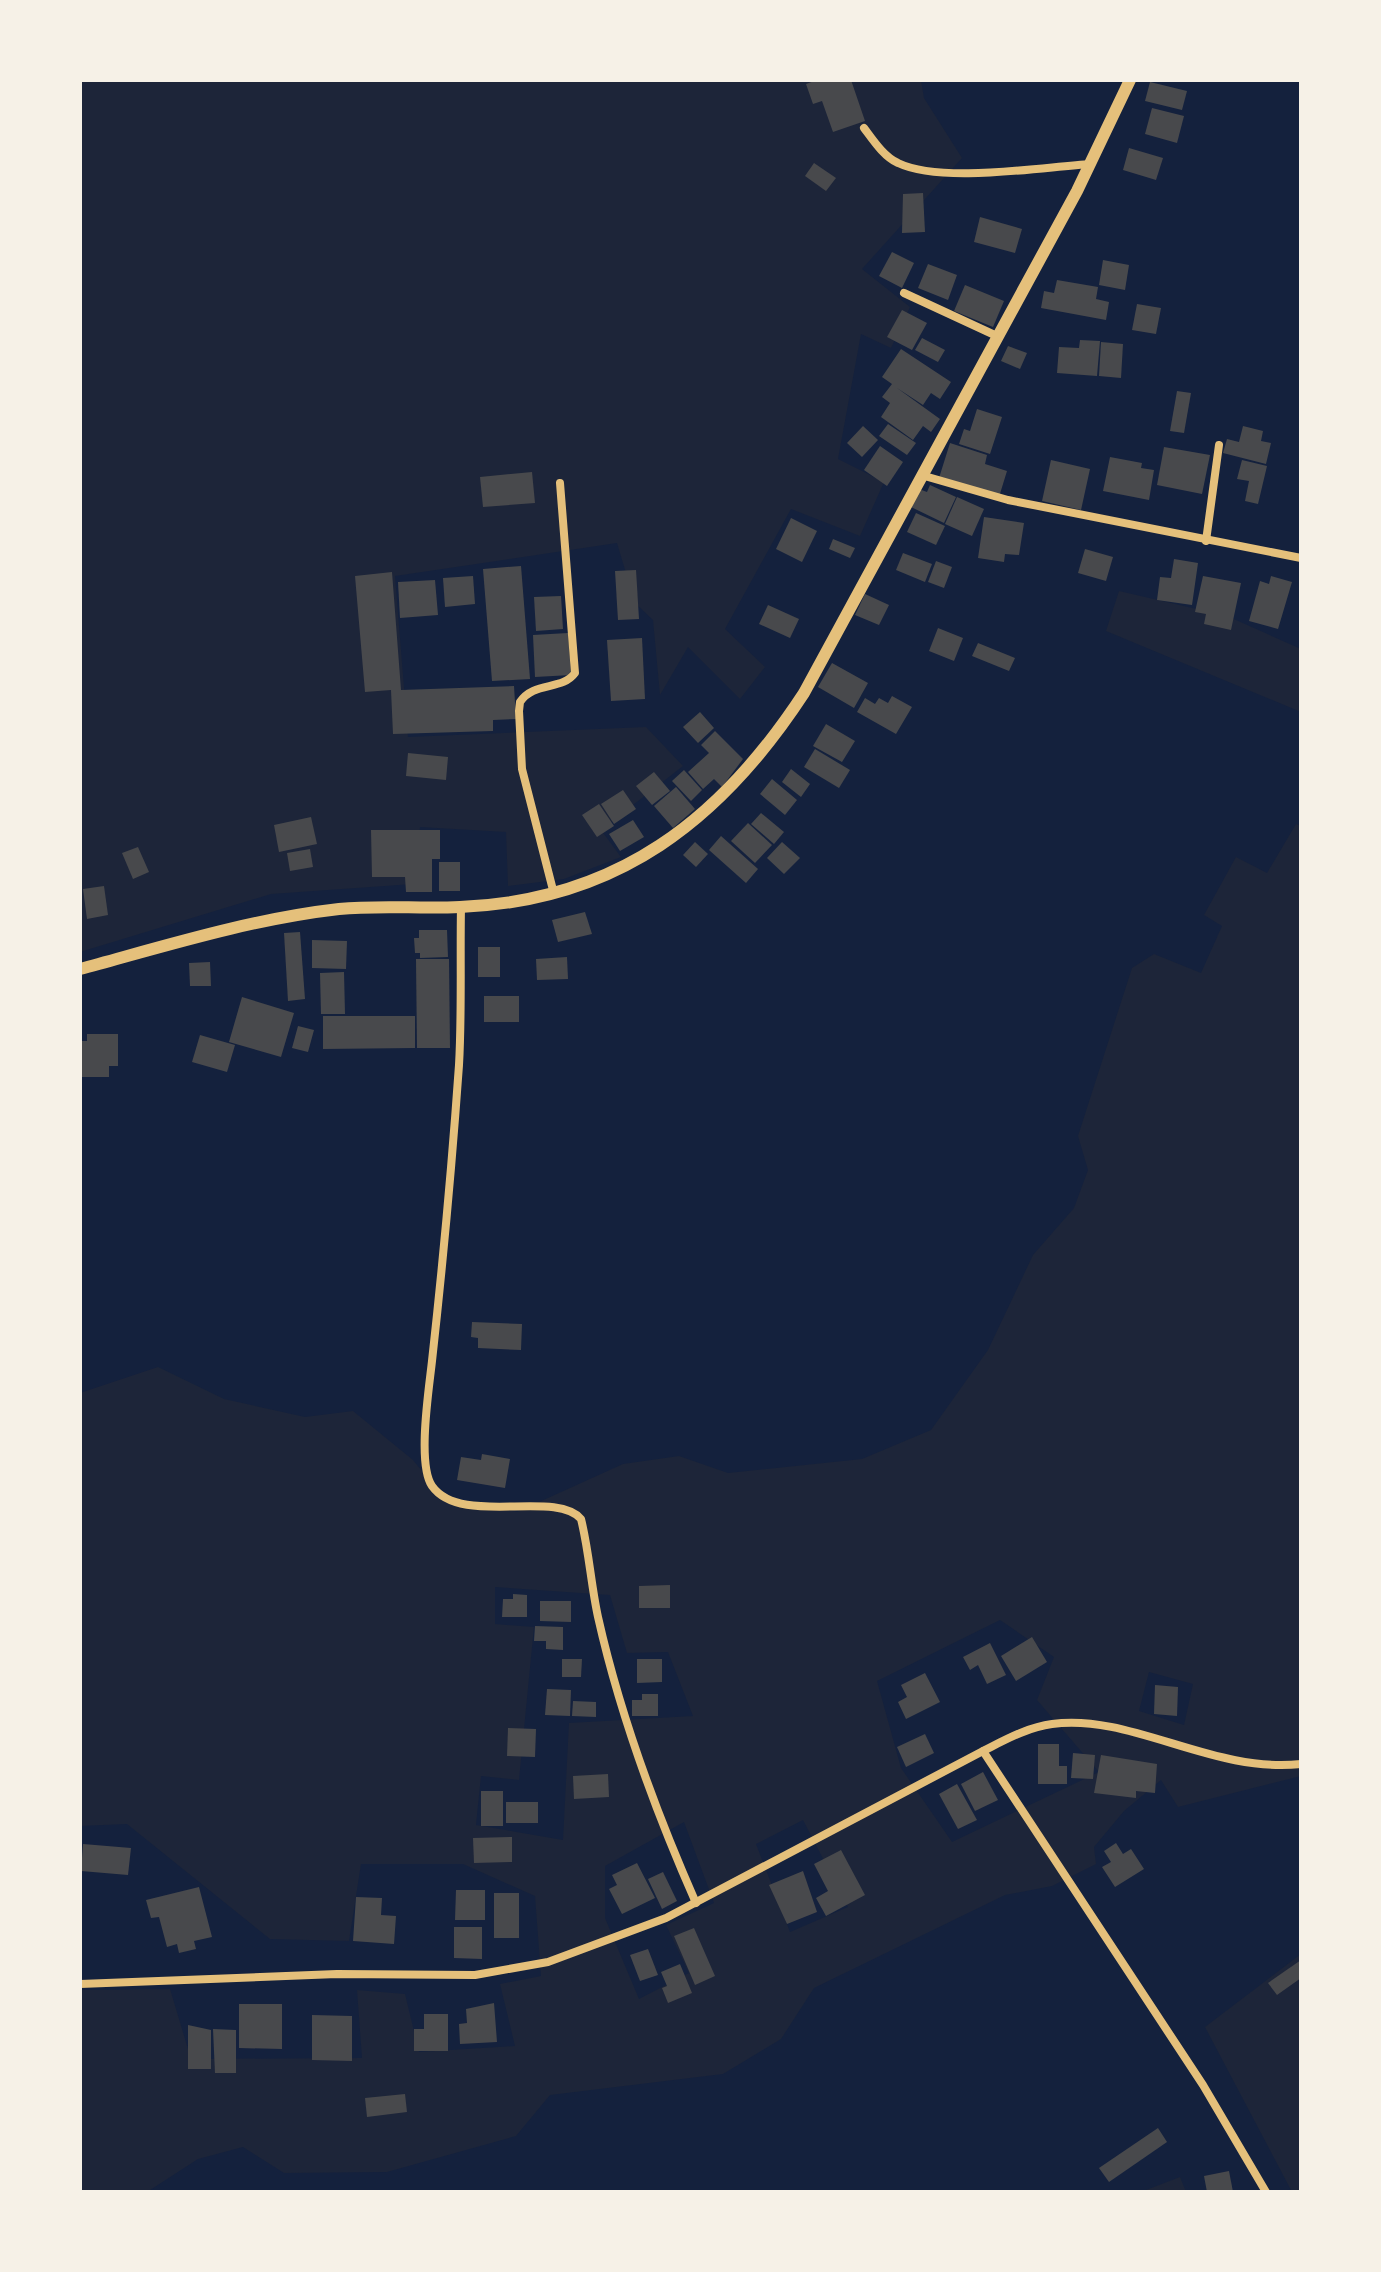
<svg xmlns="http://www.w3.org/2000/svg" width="1381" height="2272" viewBox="0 0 1381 2272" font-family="Commissioner,sans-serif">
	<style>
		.green { fill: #1d2539; fill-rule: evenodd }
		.building { fill: #48494c }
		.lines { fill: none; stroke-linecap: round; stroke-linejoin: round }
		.minor { stroke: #e5c07b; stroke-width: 8 }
		.tertiary { stroke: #e5c07b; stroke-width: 12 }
	</style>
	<rect width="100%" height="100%" fill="#14213d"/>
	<g class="green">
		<path d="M80 80H921L924 98 962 158 862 269 910 307 891 348 861 334 838 459 884 482 860 536 791 509 725 629 765 667 740 699 688 647 660 695 653 620 635 603 617 543 395 576 408 737 646 727 683 766 601 830 621 857 564 879 508 886 506 832 420 827 413 884 271 894 80 952Z"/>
		<path d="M1119 591 1227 616 1301 649V712L1106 631Z"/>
		<path d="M1296 824 1301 826V1776L1178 1807 1161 1780 1124 1811 1094 1847 1096 1864 1052 1886 1005 1895 814 1988 781 2039 723 2074 550 2095 516 2136 387 2172 284 2173 243 2147 198 2159 147 2192H80V1990L170 1989 191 2059 362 2058 357 1990 405 1994 419 2052 515 2046 500 1984 541 1976 535 1896 463 1864H361L349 1941 270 1939 127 1824 80 1826V1393L158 1367 224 1399 305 1417 353 1411 413 1460 443 1497 517 1512 623 1464 679 1456 728 1473 862 1459 931 1430 988 1350 1033 1255 1074 1208 1088 1170 1078 1136 1132 968 1154 954 1201 973 1222 926 1204 915 1236 857 1267 873ZM495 1587 610 1595 627 1653 668 1652 693 1716 569 1723 563 1840 476 1825 481 1776 519 1780 534 1627 495 1624ZM1000 1620 1054 1657 1037 1700 1099 1772 952 1842 901 1768 877 1681ZM1149 1672 1193 1684 1184 1725 1139 1711ZM803 1820 848 1907 790 1932 756 1844ZM684 1822 714 1903 666 1925 689 1973 639 1999 605 1918V1866Z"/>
		<path d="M1301 1954V2192H1292L1205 2027Z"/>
		<path d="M1180 2177 1186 2192H1141Z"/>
	</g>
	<g class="building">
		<path d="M817 80H851L865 121 833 132 822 101 813 104 806 84Z"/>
		<path d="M1150 82 1187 91 1182 110 1145 101Z"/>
		<path d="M1152 108 1184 116 1177 143 1145 134Z"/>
		<path d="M1129 148 1163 158 1156 180 1123 170Z"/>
		<path d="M814 163 836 178 826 191 805 176Z"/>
		<path d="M923 193 925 232 902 233 903 194Z"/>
		<path d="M980 217 1022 229 1015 253 974 242Z"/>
		<path d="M892 252 914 263 902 288 879 276Z"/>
		<path d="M1103 260 1129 265 1125 290 1099 285Z"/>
		<path d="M928 264 957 275 948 300 918 288Z"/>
		<path d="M1057 280 1098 287 1096 299 1109 302 1106 320 1041 308 1044 291 1054 293Z"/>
		<path d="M965 285 1004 301 993 327 954 311Z"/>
		<path d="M1137 304 1161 308 1156 334 1132 330Z"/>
		<path d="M902 310 927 323 912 350 887 337Z"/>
		<path d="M922 338 945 350 938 362 915 350Z"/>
		<path d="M1080 340 1100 341 1097 376 1057 373 1059 347 1079 348Z"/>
		<path d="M1101 342 1123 344 1121 378 1099 376Z"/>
		<path d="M1008 346 1027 353 1020 369 1001 361Z"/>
		<path d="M901 349 951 382 940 399 931 393 923 405 897 388 940 419 931 432 923 426 913 440 881 417 890 403 882 397 892 384 882 377Z"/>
		<path d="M1177 391 1191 393 1184 433 1170 431Z"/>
		<path d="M977 409 1002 417 990 454 959 444 964 429 970 431Z"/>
		<path d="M888 424 916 443 907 455 879 436Z"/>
		<path d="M863 426 878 440 862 457 847 443Z"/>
		<path d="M1243 426 1263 431 1261 441 1271 443 1266 464 1223 453 1227 439 1239 442Z"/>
		<path d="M950 443 987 455 985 464 1007 471 999 497 939 478Z"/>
		<path d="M880 446 903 462 887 486 864 470Z"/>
		<path d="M1164 447 1210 455 1202 494 1157 485Z"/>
		<path d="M1110 457 1142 463 1141 468 1154 470 1149 500 1103 491Z"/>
		<path d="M1051 460 1090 469 1081 510 1042 501Z"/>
		<path d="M1242 460 1267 466 1258 504 1245 501 1249 481 1237 479Z"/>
		<path d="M532 472 535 503 483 507 480 477Z"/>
		<path d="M930 485 956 497 944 523 911 507 919 489 927 492Z"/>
		<path d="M957 497 984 509 972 536 945 524Z"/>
		<path d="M916 513 945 526 936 545 907 532Z"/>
		<path d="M984 517 1024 523 1019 555 1005 554 1004 562 978 558Z"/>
		<path d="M791 518 817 531 802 562 776 549Z"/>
		<path d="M833 539 855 548 850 558 829 549Z"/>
		<path d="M1085 549 1113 557 1106 581 1078 573Z"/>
		<path d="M903 553 932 564 925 582 896 570Z"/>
		<path d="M1174 559 1198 563 1192 605 1157 600 1160 577 1171 578Z"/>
		<path d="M936 561 952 567 944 588 928 582Z"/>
		<path d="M521 566 530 679 492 681 483 569Z"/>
		<path d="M636 570 639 619 618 620 615 571Z"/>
		<path d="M392 572 401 690 514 686 516 719 493 720V731L393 734 391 690 365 692 355 576Z"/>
		<path d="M473 576 475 604 445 607 443 578Z"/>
		<path d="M1203 576 1241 583 1231 630 1204 624 1206 614 1195 612Z"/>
		<path d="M1271 576 1292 582 1278 629 1249 621 1260 581 1269 584Z"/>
		<path d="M435 580 438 615 400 618 398 582Z"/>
		<path d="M865 594 889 605 879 625 855 615Z"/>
		<path d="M561 596 563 629 536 631 534 597Z"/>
		<path d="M768 605 799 619 790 638 759 624Z"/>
		<path d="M938 628 963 638 954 661 929 651Z"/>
		<path d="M568 633 571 675 535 677 533 635Z"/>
		<path d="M642 638 645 699 611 701 607 640Z"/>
		<path d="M978 643 1015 658 1009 671 972 656Z"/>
		<path d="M832 663 868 683 854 708 818 687Z"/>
		<path d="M892 696 912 707 896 734 857 712 865 698 875 704 879 698 888 703Z"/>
		<path d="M700 712 714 728 698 743 683 727Z"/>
		<path d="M826 724 855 741 842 762 813 746Z"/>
		<path d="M715 731 743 759 722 787 714 779 703 789 688 772 709 753 701 745Z"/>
		<path d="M815 749 850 770 839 788 804 767Z"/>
		<path d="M408 753 448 757 446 780 406 776Z"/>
		<path d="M791 769 810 784 801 797 782 782Z"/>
		<path d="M684 770 702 790 691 801 672 781Z"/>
		<path d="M654 772 670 791 652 805 636 786Z"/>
		<path d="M772 779 797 800 785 815 760 794Z"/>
		<path d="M676 787 695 809 673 828 654 806Z"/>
		<path d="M623 790 636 809 614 824 601 804Z"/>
		<path d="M599 804 614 826 597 837 582 815Z"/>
		<path d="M761 813 784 832 774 844 751 824Z"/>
		<path d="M311 817 317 844 279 852 274 825Z"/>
		<path d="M633 820 644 837 620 851 609 834Z"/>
		<path d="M748 823 772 845 755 863 731 841Z"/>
		<path d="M371 830H440V859H432V892H406L405 877H372Z"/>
		<path d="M721 836 758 869 746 883 709 850Z"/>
		<path d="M695 842 708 854 696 867 683 855Z"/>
		<path d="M782 842 800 858 784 874 767 858Z"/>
		<path d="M138 847 149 872 133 879 122 853Z"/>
		<path d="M310 849 313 867 290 871 287 853Z"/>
		<rect x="439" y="862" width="21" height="29"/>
		<path d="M104 886 108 915 87 919 83 889Z"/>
		<path d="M585 912 592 934 558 942 552 920Z"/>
		<path d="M419 930H447L448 957 420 958V953H415L414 938H419Z"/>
		<path d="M300 932 305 999 288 1001 284 933Z"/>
		<path d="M312 940 347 941 346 969 312 968Z"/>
		<rect x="478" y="947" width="22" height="30"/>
		<path d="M567 957 568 979 537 980 536 959Z"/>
		<path d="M416 959H449L450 1048H417Z"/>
		<path d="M210 962 211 986H190L189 963Z"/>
		<path d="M344 972 345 1014H321L320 973Z"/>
		<rect x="484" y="996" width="35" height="26"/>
		<path d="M242 997 294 1013 281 1057 229 1042Z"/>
		<path d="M323 1016H415V1048L323 1049Z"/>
		<path d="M298 1026 314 1030 308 1052 292 1048Z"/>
		<path d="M87 1034H118V1066H109V1077H81V1041H87Z"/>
		<path d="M200 1035 235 1045 227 1072 192 1062Z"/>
		<path d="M472 1322 522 1324 521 1350 478 1348V1338L471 1337Z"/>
		<path d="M482 1454 510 1459 505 1488 457 1480 461 1457 481 1460Z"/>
		<path d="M670 1585V1608H639V1586Z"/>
		<path d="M513 1594 527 1595V1617H502L503 1599H513Z"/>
		<path d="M540 1601H571V1622L540 1621Z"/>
		<path d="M535 1626 563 1627V1650L546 1649V1641H534Z"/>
		<path d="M1032 1637 1047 1662 1016 1681 1001 1656Z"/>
		<path d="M990 1643 1006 1675 987 1684 978 1665 970 1670 963 1657Z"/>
		<path d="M562 1659H582L581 1677H562Z"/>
		<path d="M637 1659H662V1682L637 1683Z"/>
		<path d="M925 1673 940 1702 906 1719 898 1702 907 1697 901 1685Z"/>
		<path d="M1155 1685 1178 1687 1177 1716 1154 1714Z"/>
		<path d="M547 1689 571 1690 570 1716 545 1715Z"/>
		<path d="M642 1694H658V1716H632V1700H642Z"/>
		<path d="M573 1701 596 1702V1717L572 1716Z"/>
		<path d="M508 1728 536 1729 535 1757 507 1756Z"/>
		<path d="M925 1734 934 1753 906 1767 897 1747Z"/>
		<path d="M1038 1744H1059V1766H1067V1784H1038Z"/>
		<path d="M1073 1753 1095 1755 1093 1779 1071 1778Z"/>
		<path d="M1101 1755 1157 1764 1155 1793 1136 1791V1798L1094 1793Z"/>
		<path d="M983 1772 998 1800 975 1811 961 1784Z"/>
		<path d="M608 1774 609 1797 574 1799 573 1776Z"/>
		<path d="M957 1784 977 1820 958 1829 939 1794Z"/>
		<rect x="481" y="1791" width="22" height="35"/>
		<rect x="506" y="1802" width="32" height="21"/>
		<path d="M512 1837V1862L474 1863 473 1838Z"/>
		<path d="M1116 1843 1123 1854 1131 1849 1144 1869 1115 1887 1102 1867 1111 1862 1104 1851Z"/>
		<path d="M83 1844 131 1848 128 1875 81 1871Z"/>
		<path d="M841 1850 865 1895 826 1916 816 1898 828 1891 814 1864Z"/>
		<path d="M637 1863 655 1898 622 1914 609 1889 617 1885 612 1875Z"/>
		<path d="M803 1871 817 1912 787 1924 769 1885Z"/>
		<path d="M663 1872 677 1901 662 1909 648 1879Z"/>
		<path d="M199 1887 212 1937 194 1941 196 1949 179 1953 177 1944 167 1947 159 1917 151 1918 146 1900Z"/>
		<path d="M456 1890H485V1920H455Z"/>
		<rect x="494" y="1893" width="25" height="45"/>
		<path d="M356 1897 382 1898 381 1915 396 1916 394 1944 353 1941Z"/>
		<path d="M454 1927H482V1959L454 1958Z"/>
		<path d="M694 1928 715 1976 695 1985 674 1936Z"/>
		<path d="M648 1949 658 1975 640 1981 630 1955Z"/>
		<path d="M1301 1960V1978L1277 1995 1268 1983Z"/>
		<path d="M680 1964 692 1993 668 2003 662 1988 667 1986 661 1972Z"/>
		<path d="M494 2003 497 2042 460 2044 459 2024 467 2023 466 2009Z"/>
		<path d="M239 2004H282V2049L239 2048Z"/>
		<path d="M424 2014H448V2051H414V2029H424Z"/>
		<path d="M312 2015 352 2016V2061L312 2060Z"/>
		<path d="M188 2025 211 2030V2069H188Z"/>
		<path d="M213 2029 236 2030V2073H215Z"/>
		<path d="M405 2094 407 2112 367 2117 365 2098Z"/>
		<path d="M1158 2128 1167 2142 1109 2182 1099 2168Z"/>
		<path d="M1229 2171 1233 2192H1207L1204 2176Z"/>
	</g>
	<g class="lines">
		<g class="minor">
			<path d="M864 128C873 140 884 157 898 163 942 184 1041 167 1091 164"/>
			<path d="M904 293 999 337"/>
			<path d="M921 475 1008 500 1301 558"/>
			<path d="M1206 541 1219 445"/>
			<path d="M554 894 522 769 519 711 520 702C534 681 562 691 575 673L560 483"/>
			<path d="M461 907C460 959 462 1013 459 1065 452 1164 443 1262 432 1361 429 1389 417 1464 432 1486 461 1527 555 1489 581 1519 589 1551 591 1585 598 1617 620 1715 655 1810 696 1903"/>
			<path d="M983 1751 1203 2085 1266 2192"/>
			<path d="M80 1984 337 1974 475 1975 548 1962 666 1918 983 1751C1005 1740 1028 1727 1052 1724 1131 1713 1213 1774 1301 1764"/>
		</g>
		<path class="tertiary" d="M80 969C165 946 251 919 339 909 380 905 420 909 460 907 617 901 721 820 804 693L1077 191 1130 80"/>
	</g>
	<rect width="1381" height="2272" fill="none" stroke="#f6f1e7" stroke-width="164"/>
</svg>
